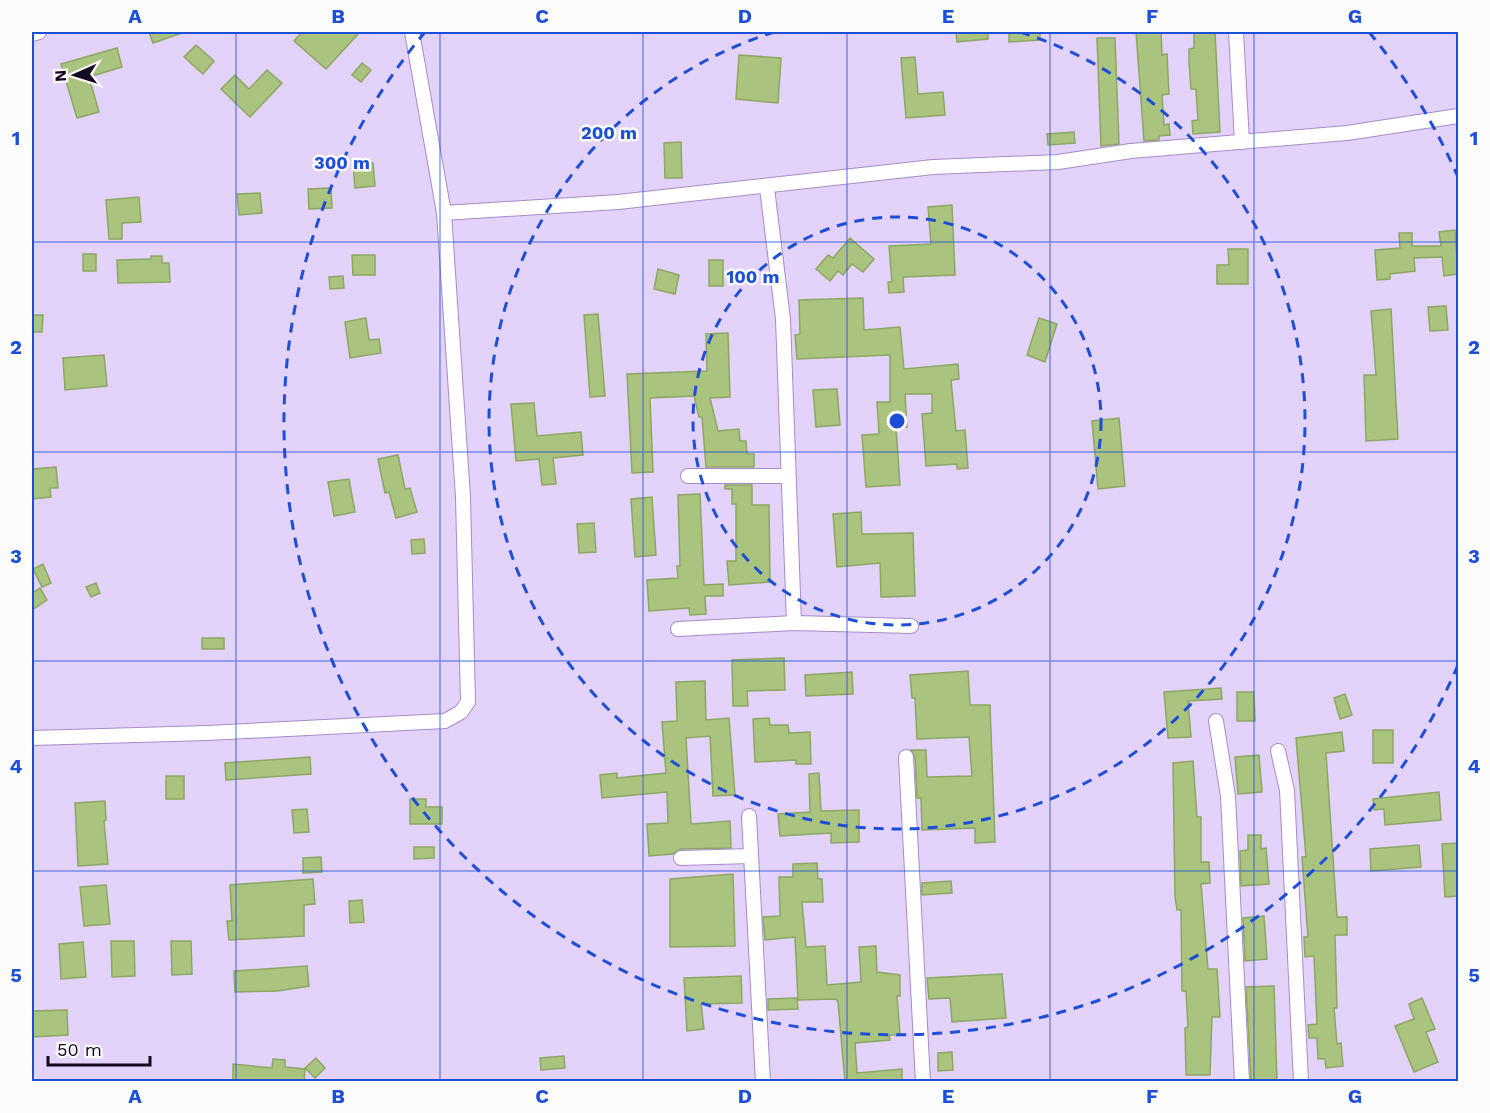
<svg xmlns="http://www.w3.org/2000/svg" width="1490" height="1113" viewBox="0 0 1490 1113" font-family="'Work Sans',sans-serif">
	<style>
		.building { fill: #aac37e; stroke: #8ea663; stroke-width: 1.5 }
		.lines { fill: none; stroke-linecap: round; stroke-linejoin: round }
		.minor-casing { stroke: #a88bcb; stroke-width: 16 }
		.minor { stroke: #fff; stroke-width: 14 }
		.grid { fill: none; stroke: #1d4ed8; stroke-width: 1.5; stroke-opacity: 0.55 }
		.ring { fill: none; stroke: #1d4ed8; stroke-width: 3; stroke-dasharray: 10 8 }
		.centre { fill: #1d4ed8; stroke: #fcfcfc; stroke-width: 3 }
		.ring-label { font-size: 18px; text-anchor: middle; font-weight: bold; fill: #1d4ed8; stroke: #fcfcfc; stroke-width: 5; stroke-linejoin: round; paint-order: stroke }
		.neatline { fill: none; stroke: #1d4ed8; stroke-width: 2 }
		.grid-label { font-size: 20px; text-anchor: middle; font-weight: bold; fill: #1d4ed8 }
	</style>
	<rect width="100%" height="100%" fill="#e3d2fa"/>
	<g class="building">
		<path d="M149 32H182V33L153 43Z"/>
		<path d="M302 32H360L326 69 294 41Z"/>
		<path d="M956 32H988V39L957 42Z"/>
		<path d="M1009 32H1040V40L1009 42Z"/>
		<path d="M1136 32H1161L1162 55 1167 54 1169 94 1162 95 1164 125 1169 124 1170 135 1159 136V140L1144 141Z"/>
		<path d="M1194 32H1215L1220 132 1193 134 1192 121 1198 120 1196 89H1191L1189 62V49L1194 48Z"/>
		<path d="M1097 38H1115L1119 144 1101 146Z"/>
		<path d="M196 45 214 61 203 74 184 57Z"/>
		<path d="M117 48 122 67 89 77 99 112 77 118 61 64Z"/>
		<path d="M739 55 781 58 778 103 736 99Z"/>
		<path d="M915 57 918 94 943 92 945 115 906 118 901 58Z"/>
		<path d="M362 63 371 70 361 82 352 75Z"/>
		<path d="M267 70 282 83 250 117 221 89 235 75 249 89Z"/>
		<path d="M1074 132 1075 143 1048 145 1047 134Z"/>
		<path d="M681 142 682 178H665L664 143Z"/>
		<path d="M373 163 375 186 355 188 353 165Z"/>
		<path d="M331 188 332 208 309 209 308 189Z"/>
		<path d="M260 193 262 213 239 215 237 194Z"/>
		<path d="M139 197 141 222 122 223V239H109L106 200Z"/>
		<path d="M952 205 955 275 903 277 904 292 889 293 888 282H892L889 246 931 244 928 207Z"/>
		<path d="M1455 230 1458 274 1444 276 1442 257 1414 258 1415 271 1390 274V279L1377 280 1375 250 1400 248 1399 233H1412V246H1441L1439 232Z"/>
		<path d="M850 238 874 259 863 272 852 264 843 275 838 271 830 281 816 269 828 255 833 258Z"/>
		<path d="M1228 249H1248V284H1217V265H1229Z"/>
		<rect x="83" y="254" width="13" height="17"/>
		<path d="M352 255H375V275H353Z"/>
		<path d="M151 256H162V263H169L170 282 118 283 117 260 151 259Z"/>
		<rect x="709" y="260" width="14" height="26"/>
		<path d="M658 269 679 275 675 294 654 289Z"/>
		<path d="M343 276 344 288 330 289 329 277Z"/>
		<path d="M863 298 864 330 900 327 904 369 958 364 959 379 951 380 956 431 965 430 968 468 957 469V464L926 466 922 414 932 413V394H905L907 427 896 428 900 485 866 487 862 435 879 434 877 402H890V355L797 359 795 335 800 334 799 300Z"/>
		<path d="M1446 306 1448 330 1430 331 1428 307Z"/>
		<path d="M1391 309 1398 439 1366 441 1364 375H1376L1371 311Z"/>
		<path d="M598 314 605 396 590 397 584 315Z"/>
		<path d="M32 315H43L42 332H32Z"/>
		<path d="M366 318 369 340 379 339 381 353 350 358 345 322Z"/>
		<path d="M1039 318 1057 324 1045 362 1027 355Z"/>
		<path d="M728 333 730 397 710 398 718 431 739 429 740 441H746L747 454H754V467H706L702 417H699L694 396 650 398 653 472 632 473 627 374 707 371 706 334Z"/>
		<path d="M104 355 107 386 65 390 63 358Z"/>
		<path d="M837 389 840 425 816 427 813 390Z"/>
		<path d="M534 403 537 436 581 432 583 455 553 458 556 484 542 485 539 459 516 461 511 404Z"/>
		<path d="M1119 418 1125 486 1098 489 1092 421Z"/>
		<path d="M398 455 405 489 410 488 417 512 396 518 389 492 385 493 378 459Z"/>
		<path d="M56 467 58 488H50L51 497 32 499V469Z"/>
		<path d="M349 479 355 512 334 516 328 482Z"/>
		<path d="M725 485H752V505H769L770 582 729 585 727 561H736V504H732V489H725Z"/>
		<path d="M700 494 704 585 723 584V596H705L706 614 690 615 689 608 649 611 647 580 678 578 677 566H680L678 495Z"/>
		<path d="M652 497 656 555 635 557 631 499Z"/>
		<path d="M861 512 862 534 913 533 915 596 881 597 880 563 837 567 833 514Z"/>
		<path d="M594 523 596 552 579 553 577 524Z"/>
		<path d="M424 539 425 553 412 554 411 540Z"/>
		<path d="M43 564 51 583 42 587 33 569Z"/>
		<path d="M96 583 100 593 91 597 86 587Z"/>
		<path d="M40 588 47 600 32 610V593Z"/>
		<rect x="202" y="638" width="22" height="11"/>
		<path d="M784 658 785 690 747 691 748 706H733L732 660Z"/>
		<path d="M968 671 970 705H990L995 842 975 843V828L922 830 921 798H917L915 757 911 750H926L927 777 972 776 969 737 917 739 915 698H912L910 675Z"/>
		<path d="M852 672 853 694 806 696 805 675Z"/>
		<path d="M705 681 706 720 729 718 735 795 713 796 710 736 686 738 691 824 730 821 731 848 681 849 673 854 649 856 647 824 668 823 667 792 602 798 600 775 617 773V778L666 773 662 722 677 721 676 682Z"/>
		<path d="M1221 688 1222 699 1188 701 1191 737 1168 738 1164 692Z"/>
		<path d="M1237 692H1254L1255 721H1237Z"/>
		<path d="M1345 694 1352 715 1340 719 1334 698Z"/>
		<path d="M769 718 770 725H788L789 733 810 732 811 764H796V760L755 762 753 719Z"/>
		<rect x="1373" y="730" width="20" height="33"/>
		<path d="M1342 732 1344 751 1326 753 1337 917H1347V935H1335L1337 1008H1334L1337 1044 1341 1043 1343 1066 1326 1068 1325 1059H1318L1317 1038H1309L1308 1025 1317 1024 1314 956 1305 957 1304 937H1308L1302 857H1306L1296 738Z"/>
		<path d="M1259 755 1262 792 1238 794 1235 757Z"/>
		<path d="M310 757 311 774 226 780 225 763Z"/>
		<path d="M1193 761 1197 817H1201V862H1209L1210 883 1201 884 1208 969H1217L1220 1017H1212L1210 1075H1186L1185 1028 1188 1027 1186 991H1182L1181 910H1177L1175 897 1173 763Z"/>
		<path d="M819 773 821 811 859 810V842L831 843V833L780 836 778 814 810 812 809 774Z"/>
		<rect x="166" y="776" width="18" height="23"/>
		<path d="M1439 792 1441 820 1385 825 1384 809 1374 810 1373 799Z"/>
		<path d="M410 799H426V807H442V824H410Z"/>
		<path d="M105 801 106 820 104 821 108 864 78 866 75 803Z"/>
		<path d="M307 809 309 832 294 833 292 810Z"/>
		<path d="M1248 835H1261V849L1266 848 1269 884 1241 886 1240 851 1248 850Z"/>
		<path d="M1458 843V896L1445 897 1442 844Z"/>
		<path d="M1419 845 1421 867 1371 871 1370 849Z"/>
		<path d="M414 847H434V858L414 859Z"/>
		<path d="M321 857 322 872 303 873V858Z"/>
		<path d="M817 863 818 879H822L823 902H802L806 947 825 946 827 985 861 982 859 947 876 946 877 972 900 975V996H897L900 1035H889L890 1040 855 1043 857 1073 902 1069V1082H845L838 1002 836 999 798 1000 795 937 765 940 763 917 780 916 779 877H793V864Z"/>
		<path d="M733 874 735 946 670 947V879Z"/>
		<path d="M313 879 315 904 304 905V936L229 940 227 921H232L230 885Z"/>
		<path d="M951 881 952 893 922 895V883Z"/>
		<path d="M106 885 110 924 84 926 80 887Z"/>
		<path d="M362 900 364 922 350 923 349 901Z"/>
		<path d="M1264 916 1267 959 1245 961 1243 918Z"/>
		<path d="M111 941H134L135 976 112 977Z"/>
		<path d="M171 941H191L192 974 172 975Z"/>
		<path d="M83 942 86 977 61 979 59 944Z"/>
		<path d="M307 966 309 986 278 991 235 992 234 971Z"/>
		<path d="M1002 974 1006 1018 952 1022 950 998 929 999 927 978Z"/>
		<path d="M741 976 742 1003 701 1004 704 1029 687 1031 684 978Z"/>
		<path d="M1274 986 1277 1082H1251L1246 987Z"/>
		<path d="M797 998 798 1009 768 1010V999Z"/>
		<path d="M1422 998 1435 1029 1426 1032 1438 1062 1414 1072 1395 1026 1414 1019 1409 1004Z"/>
		<path d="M67 1010 68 1035 32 1037V1011Z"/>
		<path d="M952 1052 953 1070 938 1071V1053Z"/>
		<path d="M564 1056 565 1068 541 1070 540 1058Z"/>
		<path d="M316 1058 325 1068 315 1078 305 1068Z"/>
		<path d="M273 1059 285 1060V1067L305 1069 304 1082H233V1064L272 1068Z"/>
	</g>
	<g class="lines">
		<g class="minor-casing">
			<g id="minor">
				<path d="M412 32 444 213"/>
				<path d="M1236 32 1242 142"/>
				<path d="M32 34 39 32"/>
				<path d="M767 188 783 319 794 623"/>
				<path d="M688 476H788"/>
				<path d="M678 629 794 623 911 626"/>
				<path d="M1216 721 1228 796 1242 1082"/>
				<path d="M32 738 207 733 445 721 461 712 468 702 463 497 444 213 618 202 933 167 1058 162 1131 151 1347 133 1458 116"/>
				<path d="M1278 751 1287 790 1301 1082"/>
				<path d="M906 757 923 1082"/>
				<path d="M749 816 763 1082"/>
				<path d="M681 858 751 856"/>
			</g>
		</g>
		<use href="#minor" class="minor"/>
	</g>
	<path class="grid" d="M236 32V1082M440 32V1082M643 32V1082M847 32V1082M1050 32V1082M1254 32V1082M32 242H1458M32 452H1458M32 661H1458M32 871H1458"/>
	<g class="ring">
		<circle cx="897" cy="421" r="204"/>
		<path d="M1020 32A408 408 0 1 1 774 32"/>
		<path d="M1458 665A612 612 0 1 1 425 32M1369 32A612 612 0 0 1 1458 177"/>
	</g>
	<circle cx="897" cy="421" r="9" class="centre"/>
	<g class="ring-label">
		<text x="609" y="139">200 m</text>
		<text x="342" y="169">300 m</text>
		<text x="753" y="283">100 m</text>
	</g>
	<rect width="1490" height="1113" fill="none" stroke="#fcfcfc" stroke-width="66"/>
	<g transform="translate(75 75) rotate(267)" stroke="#fcfcfc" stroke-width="4.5" paint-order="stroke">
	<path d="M0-4.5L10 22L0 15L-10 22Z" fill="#13081f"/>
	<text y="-9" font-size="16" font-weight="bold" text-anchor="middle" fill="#13081f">N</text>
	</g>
	<path d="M48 1056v9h102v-9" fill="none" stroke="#13081f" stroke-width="3"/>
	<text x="57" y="1056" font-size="18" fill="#13081f" stroke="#fcfcfc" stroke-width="4.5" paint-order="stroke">50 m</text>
	<rect x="33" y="33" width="1424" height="1047" class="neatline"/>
	<g class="grid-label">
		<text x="135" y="23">A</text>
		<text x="338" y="23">B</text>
		<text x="542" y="23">C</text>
		<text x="745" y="23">D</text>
		<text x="948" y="23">E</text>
		<text x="1152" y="23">F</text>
		<text x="1355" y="23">G</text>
		<text x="16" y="145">1</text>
		<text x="1474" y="145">1</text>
		<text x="16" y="354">2</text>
		<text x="1474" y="354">2</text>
		<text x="16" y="563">3</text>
		<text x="1474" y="563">3</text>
		<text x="16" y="773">4</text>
		<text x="1474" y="773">4</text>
		<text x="16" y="982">5</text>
		<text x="1474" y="982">5</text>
		<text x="135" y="1103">A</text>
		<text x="338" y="1103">B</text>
		<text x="542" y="1103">C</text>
		<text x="745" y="1103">D</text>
		<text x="948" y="1103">E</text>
		<text x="1152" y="1103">F</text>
		<text x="1355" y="1103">G</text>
	</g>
</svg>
